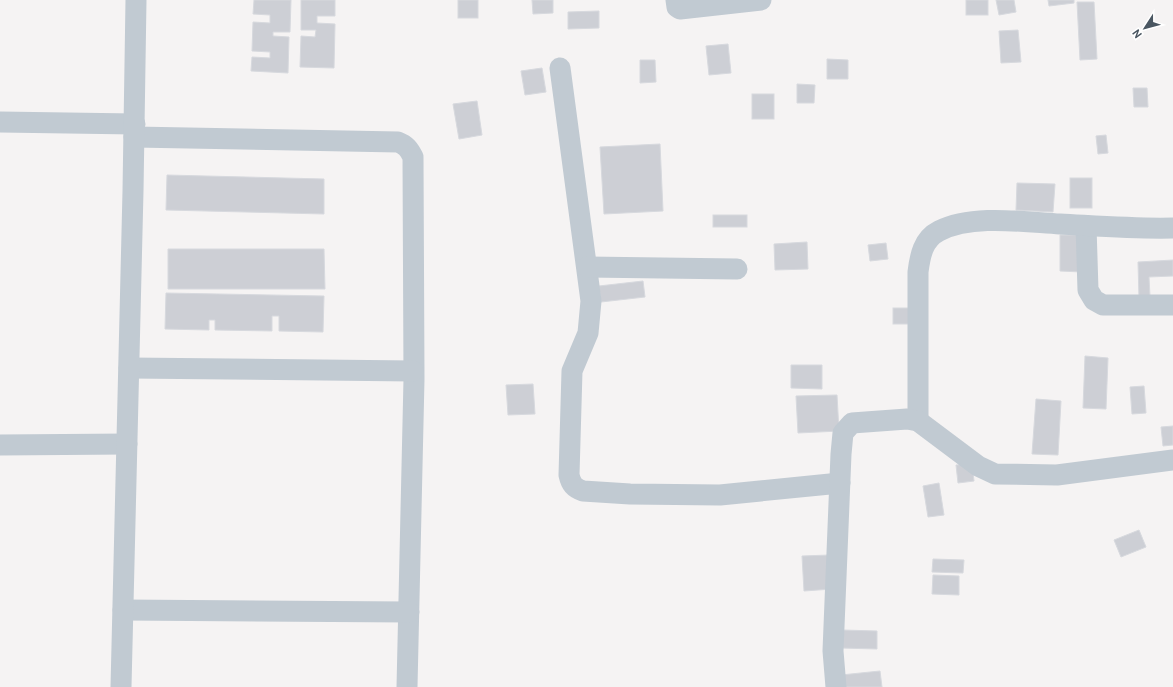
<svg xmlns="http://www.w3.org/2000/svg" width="1173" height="687" viewBox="0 0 1173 687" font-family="Overpass,sans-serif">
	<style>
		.building { fill: #cdcfd5; stroke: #d7d9de }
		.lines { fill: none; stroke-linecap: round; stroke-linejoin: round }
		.minor { stroke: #c1cad2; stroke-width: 21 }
	</style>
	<rect width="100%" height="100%" fill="#f5f3f3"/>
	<g class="building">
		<path d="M254 0H291L290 32H273V36L289 37 288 73 251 71 252 57 270 58V52L252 51 253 22 270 23V15L253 14Z"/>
		<path d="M301 0H335V16H317V23L335 24 334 68 300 67 301 36 315 37 316 30H301Z"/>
		<rect x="458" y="0" width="20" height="18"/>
		<path d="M532 0H553V13L533 14Z"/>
		<rect x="966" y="0" width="22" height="15"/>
		<path d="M996 0H1014L1016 12 999 15Z"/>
		<path d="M1048 0H1074V3L1049 6Z"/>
		<path d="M1077 2H1094L1097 59 1080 60Z"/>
		<path d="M599 11V28L568 29V12Z"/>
		<path d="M1018 30 1021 62 1001 63 999 31Z"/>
		<path d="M728 44 731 73 709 75 706 46Z"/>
		<path d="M827 59 848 60V79H827Z"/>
		<path d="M640 60H655L656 82 640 83Z"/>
		<path d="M542 68 546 92 525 95 521 71Z"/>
		<path d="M797 84 815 85 814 103H797Z"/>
		<path d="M1133 88H1147L1148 107H1134Z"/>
		<rect x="752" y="94" width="22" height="25"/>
		<path d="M477 101 482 135 459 139 453 104Z"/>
		<path d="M1106 135 1108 153 1098 154 1096 136Z"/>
		<path d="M660 144 663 211 604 214 600 147Z"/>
		<path d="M167 175 324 179V214L166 210Z"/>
		<rect x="1070" y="178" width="22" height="30"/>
		<path d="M1017 183 1055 184 1053 212 1016 210Z"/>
		<rect x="713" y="215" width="34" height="12"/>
		<path d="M1060 235H1083L1082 272 1060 271Z"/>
		<path d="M807 242 808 269 775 270 774 244Z"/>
		<path d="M886 243 888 259 870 261 868 245Z"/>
		<path d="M168 249H324L325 289H168Z"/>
		<path d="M1173 260V276L1149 277 1150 297 1139 298 1138 262Z"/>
		<path d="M643 281 645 297 601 302 599 286Z"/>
		<path d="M166 293 324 296 323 332 279 331V316H272V331L215 330V320H209V330L165 329Z"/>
		<rect x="893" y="308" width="20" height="16"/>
		<path d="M1085 356 1108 358 1106 409 1083 408Z"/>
		<path d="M791 365H822V389L791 388Z"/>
		<path d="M533 384 535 414 508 415 506 385Z"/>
		<path d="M1144 386 1146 413 1132 414 1130 387Z"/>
		<path d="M837 395 839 431 798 433 796 396Z"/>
		<path d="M1036 399 1061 401 1058 455 1032 454Z"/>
		<path d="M1173 426V445L1163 446 1161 427Z"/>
		<path d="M972 464 974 481 958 483 956 465Z"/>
		<path d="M939 483 944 515 928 517 923 486Z"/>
		<path d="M1139 530 1146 547 1121 557 1114 540Z"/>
		<path d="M830 555 832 589 804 591 802 556Z"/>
		<path d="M933 559 964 560 963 573 932 572Z"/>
		<path d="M933 575 959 576V595L932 594Z"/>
		<path d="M842 630 877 631V649L841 648Z"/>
		<path d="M880 671 882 687H842L841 675Z"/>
	</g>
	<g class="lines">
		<g class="minor">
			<path d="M676 0 677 7 680 9 761 0"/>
			<path d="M560 68 591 301 588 333 572 371 569 475C571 484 574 488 583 491L630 494 720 495 840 483"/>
			<path d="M0 122 135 124"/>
			<path d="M134 137 398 142C406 145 409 149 413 157L414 379 407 687"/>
			<path d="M1086 226 1088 290 1094 300 1103 305H1173"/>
			<path d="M587 267 737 269"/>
			<path d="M129 368 413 371"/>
			<path d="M918 421V272C920 256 923 239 939 231 972 214 1024 222 1060 224 1098 226 1135 229 1173 228"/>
			<path d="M0 445 127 444"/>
			<path d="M123 610 409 612"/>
			<path d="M121 687 133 191 136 0"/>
			<path d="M836 687 833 651 841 454 843 433 852 423 907 419 918 421 978 466 995 474 1057 475 1173 460"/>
		</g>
	</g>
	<g transform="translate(1145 28) rotate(234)" stroke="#ffffff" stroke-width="3" paint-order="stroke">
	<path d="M0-3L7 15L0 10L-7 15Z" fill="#4a5661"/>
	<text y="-6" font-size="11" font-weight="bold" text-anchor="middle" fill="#4a5661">N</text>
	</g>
</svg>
